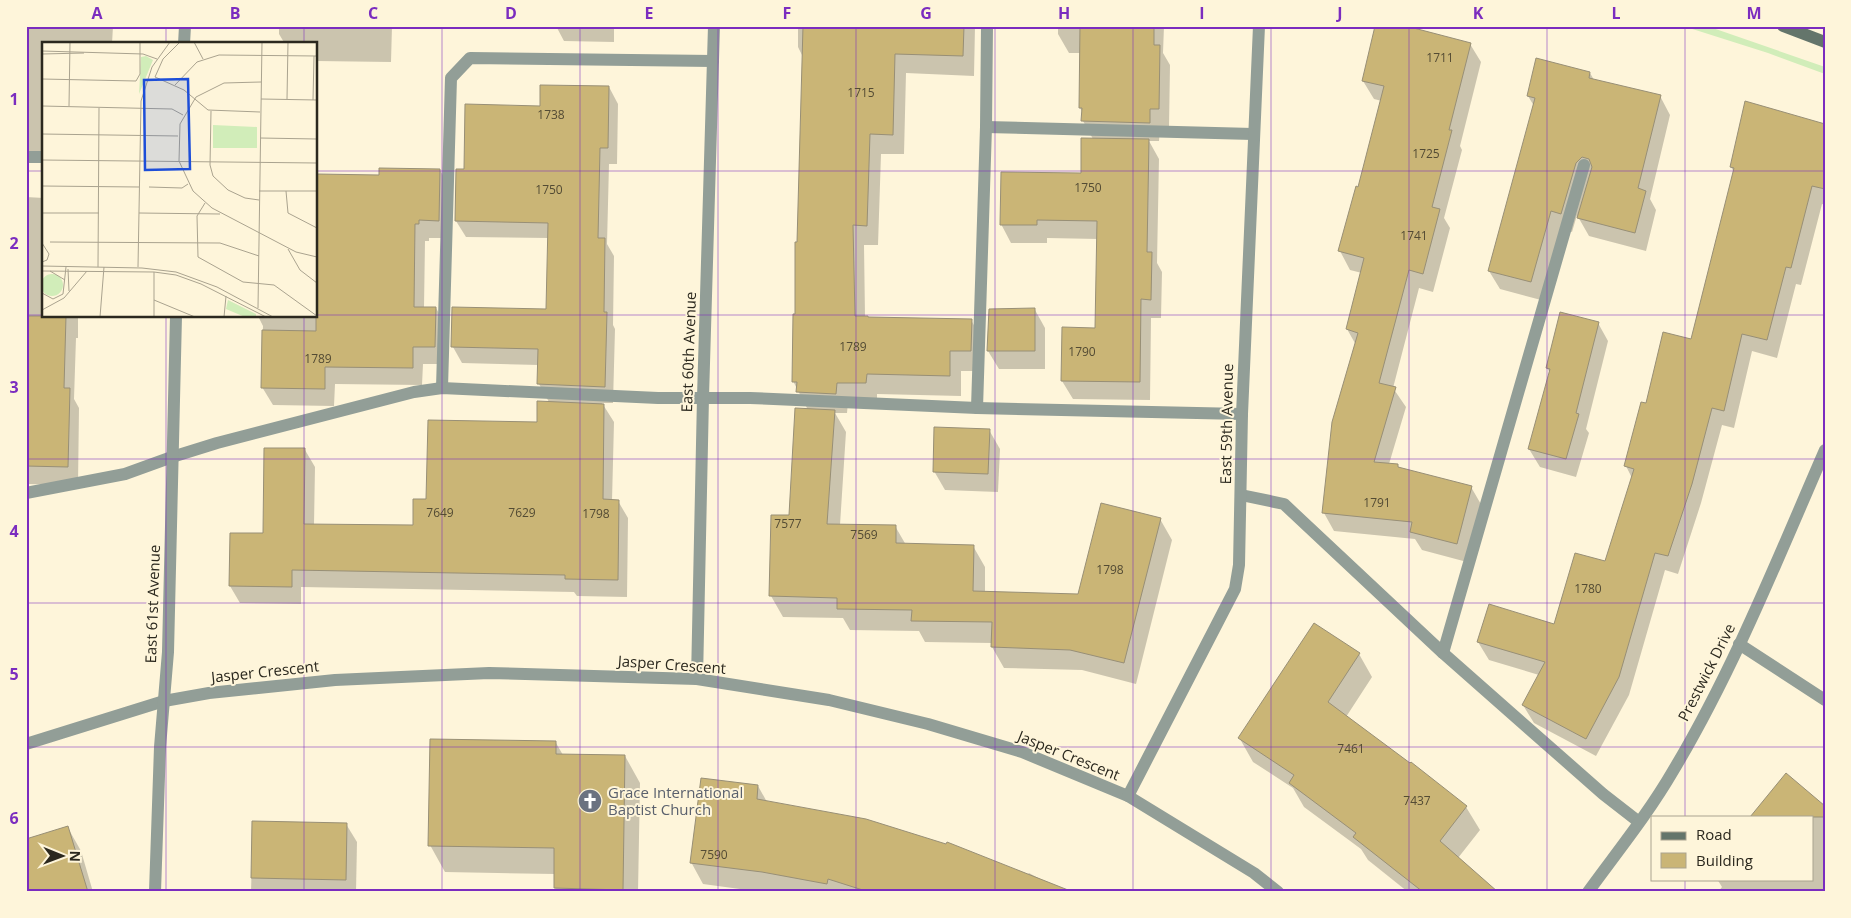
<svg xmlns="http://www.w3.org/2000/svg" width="1851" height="918" viewBox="0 0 1851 918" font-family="'Open Sans',sans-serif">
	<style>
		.green { fill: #d1edb9 }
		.shadow { fill: #0003 }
		.building { fill: #cab576; stroke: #988f76 }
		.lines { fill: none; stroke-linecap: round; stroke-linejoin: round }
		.lane { stroke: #929e97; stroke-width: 12 }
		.street { stroke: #929e97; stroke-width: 12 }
		.secondary { stroke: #64756b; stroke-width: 12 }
		.grid { fill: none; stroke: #7b2cbf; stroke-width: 1; stroke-opacity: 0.55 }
		.labels { text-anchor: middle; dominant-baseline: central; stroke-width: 4; stroke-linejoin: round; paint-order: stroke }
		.number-label { font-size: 12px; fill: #534b34 }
		.street-label { font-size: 15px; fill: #2b281e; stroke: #fef5da }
		.worship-label { font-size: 15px; fill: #5b616d; stroke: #fef5da; text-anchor: start }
		.inset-road { fill: none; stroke: #aaa38f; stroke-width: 1 }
		.view { fill: #1d4ed8; fill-opacity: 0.15; stroke: #1d4ed8; stroke-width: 2.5 }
		.inset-edge { fill: none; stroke: #2b281e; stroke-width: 2.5 }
		.neatline { fill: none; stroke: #7b2cbf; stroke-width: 2 }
		.grid-label { font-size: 16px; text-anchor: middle; font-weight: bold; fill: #7b2cbf }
	</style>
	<rect width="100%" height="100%" fill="#fef5da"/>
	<path class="green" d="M1683 26H1707L1825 67V74L1768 53Z"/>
	<g class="shadow">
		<path d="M26 26H113L112 44H44V155H26Z"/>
		<path d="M279 26H392L391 62 316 61V44H285L279 34Z"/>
		<path d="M556 26H614V42L564 41Z"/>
		<path d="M798 26H975L974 76 906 73 904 154H881L878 245H864L865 317 971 320 983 341 982 371H961V396L877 394V403L848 402 847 413H835L846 432 840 525 895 526 906 545 973 546 985 567V593L1079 596 1160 519 1172 540 1136 684 1082 670 1004 668 992 647V643L925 642 919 631 850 630 843 618 783 617 771 596 772 516 790 517 808 410 793 381 803 57 798 47Z"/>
		<path d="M1058 26H1164L1163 53 1170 65 1169 127H1160L1159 141H1149L1159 159 1157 263 1162 272 1161 318H1151L1150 400 1073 399 1062 381 1096 329 1098 239 1047 238V243H1011L1001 224 1082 175 1093 139 1083 121V113L1080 108 1081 53H1069L1058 34Z"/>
		<path d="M1470 44 1481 62 1460 146 1462 150 1444 218 1450 228 1433 292 1419 288 1393 388 1406 407 1389 464 1397 465 1400 469 1471 487 1482 506 1467 562 1422 550 1415 539 1334 531 1324 513 1356 345 1347 329 1362 273 1350 270 1340 251 1359 188 1382 101 1374 99 1363 81Z"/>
		<path d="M1590 73 1594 80 1660 96 1670 115 1650 199 1656 210 1646 251 1589 236 1577 215 1572 232 1561 229 1541 300 1500 289 1489 271 1534 106 1528 96Z"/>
		<path d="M609 87 618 104 617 164H609L607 244 614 256 613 325 615 329 613 403H602L614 422 612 501H618L628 518 627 597 577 596 574 592 301 587V604L240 603 230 586 264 534 305 450 315 467 314 525 414 527 427 500 538 424 549 402 539 384V365L462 363 453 347 547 310 549 238 466 237 456 221 465 170 541 107Z"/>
		<path d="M1825 125V205L1822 204 1801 285 1796 284 1777 358 1752 351 1734 428 1722 425 1701 503 1678 574 1665 570 1629 695 1596 756 1534 723 1523 705 1539 675 1489 660 1478 642 1555 626 1606 563 1632 478 1626 466 1647 405 1692 340 1734 172 1731 167Z"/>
		<path d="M440 170 450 188 448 238H429V241H425L424 308H436L446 326 445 364H423L422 385 335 384 334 406 273 405 262 387 263 326 258 316H316L380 176Z"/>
		<path d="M26 197 44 198V316H78V338H76L74 399 79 408 78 485 26 484Z"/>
		<path d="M990 310H1035L1045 328V369H999L988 351Z"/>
		<path d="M1598 323 1608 341 1586 429 1589 433 1576 477 1540 467 1529 449 1550 373 1547 368Z"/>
		<path d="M989 430 1000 449 998 492 945 490 934 471Z"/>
		<path d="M1359 654 1372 677 1346 717 1466 807 1480 830 1458 858 1496 892H1408L1368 860 1361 849 1304 807 1293 788 1253 762 1240 739Z"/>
		<path d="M556 743 563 755 625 756 640 783 638 892H557L555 888V874L445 872 430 845Z"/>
		<path d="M758 786 767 802 1027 875 1029 873 1064 892H762L703 884 691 862Z"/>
		<path d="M1825 807V892H1718L1722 887 1717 879H1812V817Z"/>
		<path d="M253 822 346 824 357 842 356 892H251Z"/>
		<path d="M68 828 81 851 93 892H26Z"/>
	</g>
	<g class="building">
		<path d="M803 26H964L963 56 895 54 893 135 870 134 867 226 853 225 855 316H868V317L972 319 971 351H950V376L867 374 866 383H837L836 394 796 392 797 382H792L793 314H795V242H797Z"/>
		<path d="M1080 26H1154V45H1160L1159 109H1150V123L1081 121 1082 108H1079Z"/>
		<path d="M1375 26H1406L1471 43 1449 130H1452L1432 207 1440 209 1423 274 1409 270 1379 383 1396 387 1374 462 1398 464V467L1472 486 1457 544 1410 532 1412 522 1322 513 1332 422 1358 333 1346 329 1364 258 1338 251 1356 186 1358 187 1384 86 1362 81Z"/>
		<path d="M1536 58 1590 72 1589 78 1661 95 1638 188 1646 191 1635 233 1577 218 1592 167 1589 159 1582 157 1576 163 1561 214 1551 211 1531 282 1488 271 1535 98 1527 96Z"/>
		<path d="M540 85 609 86 608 148H600L598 238H605L604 312H607L605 387 537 384 538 349 451 347 452 307 546 309 548 223 455 221 456 169H464L465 104 540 106Z"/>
		<path d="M1745 101 1825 124V189L1812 186 1791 268 1786 267 1767 340 1742 334 1724 411 1712 408 1692 484 1668 556 1655 553 1619 677 1586 739 1522 705 1545 662 1477 642 1489 604 1554 624 1575 553 1605 561 1634 469 1624 466 1641 402 1646 403 1663 332 1691 339 1734 168 1730 167Z"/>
		<path d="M1081 138 1149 139 1147 252H1152L1151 300 1141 299 1140 382 1061 381 1062 327 1095 328 1097 221 1037 220V225H1000L1001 172 1081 173Z"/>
		<path d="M379 168 440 169 439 221 419 220V224H415L414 307H436L435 347H413V368L325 367V389L261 388 262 330 316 331V174L379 175Z"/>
		<path d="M1035 308V351H987L989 309Z"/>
		<path d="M1560 312 1599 322 1576 413 1579 414 1566 459 1528 449 1550 369 1546 368Z"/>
		<path d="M26 316H66L64 388H70L68 467 26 466Z"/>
		<path d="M537 401 604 404 603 499 619 500 618 580 565 579V575L292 570V587L229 586 230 533H263L264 448H305L304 524 413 525V499H426L428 420 537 422Z"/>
		<path d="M795 408 835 410 827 524 896 525V543L974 545 973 591 1078 594 1101 503 1161 518 1124 663 1070 650 991 647 992 622 911 621 912 610 837 609V598L769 596 771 515H789Z"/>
		<path d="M934 427 990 429 988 474 933 472Z"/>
		<path d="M1314 623 1360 653 1328 702 1410 763 1411 762 1467 806 1440 841 1498 892H1423L1353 837 1356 833 1289 783 1294 775 1238 738Z"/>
		<path d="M430 739 556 741V754L625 755 623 890 554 888V848L428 846Z"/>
		<path d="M1786 773 1825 806V817H1750Z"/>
		<path d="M701 778 758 785 757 799 866 819 946 844 947 842 1068 890 1067 892H869L828 879 827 884 762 872 690 863Z"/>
		<path d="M252 821 347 823 346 880 251 878Z"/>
		<path d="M68 826 88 892H26V839Z"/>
	</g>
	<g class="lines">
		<g class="lane">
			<path d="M986 127 1253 134"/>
			<path d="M26 157H44"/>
			<path d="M442 388 451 78 470 58 713 61"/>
			<path d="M977 408 986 127 987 26"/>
			<path d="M26 493 125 474 172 457 217 443 414 392 442 388 658 398H750L977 408 1242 414"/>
			<path d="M1241 495 1284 504 1443 653 1603 794 1639 822"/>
			<path d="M1443 653 1584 165"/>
		</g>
		<g class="street">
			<path d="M184 44 185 26"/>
			<path d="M1739 644 1825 700"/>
			<path d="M697 679 703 397 714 26"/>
			<path d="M26 744 164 701 209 693 335 680 489 673 697 679 829 700 928 724 1022 752 1128 796 1254 873 1278 892"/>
			<path d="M1128 796 1235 589 1239 565 1242 414 1259 26"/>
			<path d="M155 892 160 747 168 652 176 316"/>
			<path d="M1588 892C1617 852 1648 814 1673 771 1733 671 1778 558 1825 450"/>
		</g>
		<path class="secondary" d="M1783 26 1825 42"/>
	</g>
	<path class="grid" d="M166 26V44M304 26V44M442 26V892M580 26V892M718 26V892M856 26V892M995 26V892M1133 26V892M1271 26V892M1409 26V892M1547 26V892M1685 26V817M26 171H44M316 171H1825M26 315H44M316 315H1825M166 316V892M304 316V892M26 459H1825M26 603H1825M26 747H1825M1685 879V892"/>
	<defs>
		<g id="church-disc" transform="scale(1.25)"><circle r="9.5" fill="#6b7280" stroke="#fef5da"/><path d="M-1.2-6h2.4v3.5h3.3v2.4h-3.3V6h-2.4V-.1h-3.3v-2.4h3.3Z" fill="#fff"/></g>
	</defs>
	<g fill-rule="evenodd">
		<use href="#church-disc" x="590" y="801"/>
	</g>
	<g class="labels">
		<g class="number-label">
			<text x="1440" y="57">1711</text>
			<text x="861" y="92">1715</text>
			<text x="551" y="114">1738</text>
			<text x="1426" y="153">1725</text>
			<text x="1088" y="187">1750</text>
			<text x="549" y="189">1750</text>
			<text x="1414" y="235">1741</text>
			<text x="853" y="346">1789</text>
			<text x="1082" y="351">1790</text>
			<text x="318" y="358">1789</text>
			<text x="1377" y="502">1791</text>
			<text x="440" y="512">7649</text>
			<text x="522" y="512">7629</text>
			<text x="596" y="513">1798</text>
			<text x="788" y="523">7577</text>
			<text x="864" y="534">7569</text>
			<text x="1110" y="569">1798</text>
			<text x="1588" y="588">1780</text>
			<text x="1351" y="748">7461</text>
			<text x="1417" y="800">7437</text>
			<text x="714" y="854">7590</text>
		</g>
		<g class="street-label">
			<text transform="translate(688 352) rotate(-88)">East 60th Avenue</text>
			<text transform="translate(1226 424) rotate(-89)">East 59th Avenue</text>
			<text transform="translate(152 604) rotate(-88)">East 61st Avenue</text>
			<text transform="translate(672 664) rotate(4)">Jasper Crescent</text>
			<text transform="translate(265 671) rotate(-6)">Jasper Crescent</text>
			<text transform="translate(1706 672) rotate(-63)">Prestwick Drive</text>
			<text transform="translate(1069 755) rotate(22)">Jasper Crescent</text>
		</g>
		<g class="worship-label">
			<text x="608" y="792">Grace International<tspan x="608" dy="17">Baptist Church</tspan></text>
		</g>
	</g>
	<g transform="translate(42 42)">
		<rect width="275" height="275" fill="#fef5da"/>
		<path d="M104 14 111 18 97 52 99 15ZM171 83 215 85V106H171ZM-1 243a11 11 0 1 1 22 0a11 11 0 1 1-22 0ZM186 258 214 272V275H203L184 267Z" fill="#d1edb9"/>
		<path class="inset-road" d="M138 0 121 17 113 35 142 48 166 68 218 70M152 0 161 17M0 9 101 12 115 17M0 12 42 11M0 37 94 39 98 32V0M219 40 182 41 154 55 138 82 137 119 151 149 170 166 254 210 275 215M133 43 155 20 177 13 275 14M219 57 275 58M245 57 246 0M271 58 272 14M0 64 130 67 141 73M27 64 28 0M169 69 168 123 171 134 186 148 203 156 217 158M0 92 136 94M218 96 275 97M0 118 275 121M0 144 97 145M107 145 140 146 146 142M217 149H275M244 149 246 171 275 186M163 161 155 174 156 215 201 240 232 243 275 274M0 171H57M97 171 178 172M8 200 178 201 217 214M0 201 7 212 5 218 0 220M246 207 258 228 275 241M0 224 100 226 134 230 175 245 231 275M56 225 57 66M96 225 99 59 110 25 128 0M26 227 27 249M0 229 112 230 134 233 159 242 224 275M8 229 23 238M112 230V275M0 251 11 257 21 252 24 225M112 258 153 275M216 266 220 0M0 268 22 256 45 229M23 275H67M58 275 62 225M182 275 184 254"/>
		<path class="view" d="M146 37 148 127 103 128 102 38Z"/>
		<rect width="275" height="275" class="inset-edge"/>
	</g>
	<rect width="1851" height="918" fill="none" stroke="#fef5da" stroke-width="55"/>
	<rect x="1651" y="816" width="162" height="65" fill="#fef5da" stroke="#aaa38f"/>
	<rect x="1661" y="832" width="25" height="8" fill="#64756b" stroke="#aaa38f"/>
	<text x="1696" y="840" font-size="15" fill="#2b281e">Road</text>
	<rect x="1661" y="853" width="25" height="15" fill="#cab576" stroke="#aaa38f"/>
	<text x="1696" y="866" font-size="15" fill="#2b281e">Building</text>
	<g transform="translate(62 856) rotate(91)" stroke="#fef5da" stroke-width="4" paint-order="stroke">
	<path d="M0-4L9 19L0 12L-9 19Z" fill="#2b281e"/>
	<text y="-8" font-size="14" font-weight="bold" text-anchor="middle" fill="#2b281e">N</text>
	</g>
	<rect x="28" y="28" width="1796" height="862" class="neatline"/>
	<g class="grid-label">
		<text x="97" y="19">A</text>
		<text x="235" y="19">B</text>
		<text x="373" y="19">C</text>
		<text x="511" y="19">D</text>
		<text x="649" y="19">E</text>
		<text x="787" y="19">F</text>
		<text x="926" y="19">G</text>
		<text x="1064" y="19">H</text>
		<text x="1202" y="19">I</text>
		<text x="1340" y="19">J</text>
		<text x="1478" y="19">K</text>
		<text x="1616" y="19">L</text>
		<text x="1754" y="19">M</text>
		<text x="14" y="105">1</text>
		<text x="14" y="249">2</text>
		<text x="14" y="393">3</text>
		<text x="14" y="537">4</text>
		<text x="14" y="680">5</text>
		<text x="14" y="824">6</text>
	</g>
</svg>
